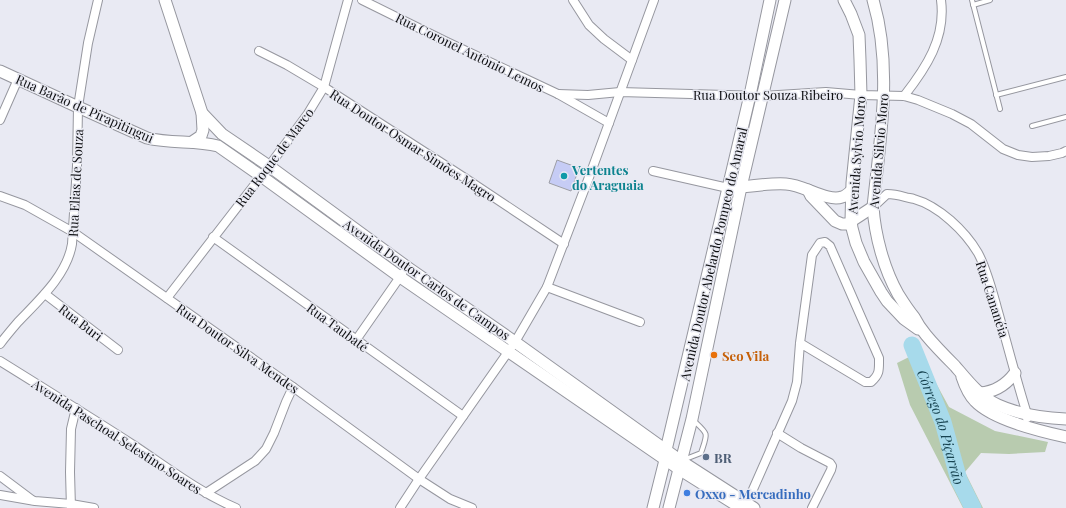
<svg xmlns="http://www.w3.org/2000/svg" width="1066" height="508" viewBox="0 0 1066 508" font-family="'Playfair Display',serif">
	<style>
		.green { fill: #b8cbaf }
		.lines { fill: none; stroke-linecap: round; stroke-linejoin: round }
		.river { stroke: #a7daeb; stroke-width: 17 }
		.building { fill: #c6ccf5; stroke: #9d9ea6 }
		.lane-casing { stroke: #96979f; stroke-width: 6 }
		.street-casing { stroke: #96979f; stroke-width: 10 }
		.secondary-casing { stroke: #96979f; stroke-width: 13 }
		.lane { stroke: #fff; stroke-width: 4 }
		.street { stroke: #fff; stroke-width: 8 }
		.secondary { stroke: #fff; stroke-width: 11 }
		.culture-dot { fill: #0f9aa8; stroke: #e9eaf3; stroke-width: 1.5 }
		.food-dot { fill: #e8710a; stroke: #e9eaf3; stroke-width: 1.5 }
		.service-dot { fill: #5c6f8a; stroke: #e9eaf3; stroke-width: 1.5 }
		.shop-dot { fill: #3f7fe0; stroke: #e9eaf3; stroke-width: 1.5 }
		.labels { text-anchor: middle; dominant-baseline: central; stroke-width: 3; stroke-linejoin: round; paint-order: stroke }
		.street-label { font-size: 13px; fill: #0e0f12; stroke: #e9eaf3 }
		.culture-label { font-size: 13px; font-weight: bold; fill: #0d838f; stroke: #e9eaf3; text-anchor: start }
		.food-label { font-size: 13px; font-weight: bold; fill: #c56008; stroke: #e9eaf3; text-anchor: start }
		.service-label { font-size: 13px; font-weight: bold; fill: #4e5e75; stroke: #e9eaf3; text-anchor: start }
		.shop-label { font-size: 13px; font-weight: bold; fill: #366cbe; stroke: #e9eaf3; text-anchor: start }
		.water-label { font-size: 14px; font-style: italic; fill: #174350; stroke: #e9eaf3 }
	</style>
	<rect width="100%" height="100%" fill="#e9eaf3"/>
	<path class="green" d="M919 352 949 407 995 431 1048 442 1045 452 1009 454 981 453 965 472 983 508H963L910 405 897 363Z"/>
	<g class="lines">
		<path class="river" id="s1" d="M912 345 943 422 959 480 973 508"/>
	</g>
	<path class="building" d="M557 160 579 168 571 191 549 183Z"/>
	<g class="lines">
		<g class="lane-casing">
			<g id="lane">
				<path d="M972 0 1000 109"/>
				<path d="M973 5 990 0"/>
				<path d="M996 95 1066 77"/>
				<path d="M1032 126 1066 117"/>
				<path d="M683 460 701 453C708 432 709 435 693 420"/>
			</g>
		</g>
		<g class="street-casing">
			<g id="street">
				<path d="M362 0 447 42 558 94 609 123"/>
				<path d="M573 0 589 25 604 39 632 60"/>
				<path d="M259 51 287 65 324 87 465 178 564 244"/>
				<path d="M558 94 588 95 620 92 762 96 826 92 861 95 904 96 918 100 952 114 971 124 1003 149 1018 155 1032 157 1049 156 1062 153 1066 151"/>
				<path d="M904 96C926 68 946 38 941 0"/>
				<path d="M0 120 18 79"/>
				<path d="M653 171 728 188"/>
				<path d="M0 196 25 205 73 232 293 387 419 479 450 499 472 508"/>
				<path d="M873 207 887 194C894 194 898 195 905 197 908 198 911 198 914 199 939 206 965 231 978 253 987 270 992 290 997 308 1007 343 1016 379 1027 414V418"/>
				<path d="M213 237 463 416"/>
				<path d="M547 287 640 322"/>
				<path d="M45 294 118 350"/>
				<path d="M167 298 269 166 307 115 324 87 348 0"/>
				<path d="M356 340 402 274"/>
				<path d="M0 344C6 336 12 329 18 322 39 300 67 275 72 244L77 166 78 107 88 43 98 0"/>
				<path d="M0 361C45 389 90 417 135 446 168 468 199 492 236 508"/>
				<path d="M777 433 801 448 830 463 832 466 831 470 812 508"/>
				<path d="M0 476 32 500"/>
				<path d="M206 493 255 461 266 449 274 433 286 402 293 387"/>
				<path d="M0 495 35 501 71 504 94 508"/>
				<path d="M747 503 792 401 797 382 800 343 812 255 820 243 825 242 830 246 879 358C879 370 880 374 871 382H865L800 343"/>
				<path d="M71 508 70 472 71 429 76 408"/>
				<path d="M400 508 419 479 515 342 547 287 591 172 654 0"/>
			</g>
		</g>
		<g class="secondary-casing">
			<g id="secondary">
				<path d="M165 0 202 113 222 134 269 166 407 267 515 342 681 461 754 508"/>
				<path d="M844 0 851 14 859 35 860 60 861 95 852 183 851 221 852 228 856 243 864 262 881 292 887 301 904 319 918 329"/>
				<path d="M873 0C893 67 880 139 873 207 875 236 884 269 898 294 903 302 908 310 914 317 917 323 921 329 926 335 935 346 945 356 955 366 967 380 980 397 998 405 1018 414 1043 418 1066 419"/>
				<path d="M0 71 78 107 147 138C171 144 195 140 218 146L261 176 400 277 679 469 741 508"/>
				<path d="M192 142 201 136 203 130 202 113"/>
				<path d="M734 188C751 186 769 183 786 184 804 185 827 202 842 197 846 196 849 193 852 190"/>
				<path d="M808 190 811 196 835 221 842 224H847L873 207"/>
				<path d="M962 377C965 386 968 394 975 401 993 420 1040 431 1066 437"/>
				<path d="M980 393C995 392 1006 385 1015 373"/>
				<path d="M653 508 665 460 666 450 750 95 770 0"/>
				<path d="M669 508 692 419 741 187 785 0"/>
			</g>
		</g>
		<use href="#lane" class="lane"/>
		<use href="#street" class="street"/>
		<use href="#secondary" class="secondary"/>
	</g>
	<circle class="culture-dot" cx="564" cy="176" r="4"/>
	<circle class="food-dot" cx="714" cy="355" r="4"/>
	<circle class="service-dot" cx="706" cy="457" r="4"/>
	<circle class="shop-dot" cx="687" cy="493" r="4"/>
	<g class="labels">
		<g class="street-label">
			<text transform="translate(470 52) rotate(26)">Rua Coronel Antônio Lemos</text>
			<text x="768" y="94">Rua Doutor Souza Ribeiro</text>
			<text transform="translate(85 108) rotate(24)">Rua Barão de Pirapitingui</text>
			<text transform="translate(413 145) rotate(33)">Rua Doutor Osmar Simões Magro</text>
			<text transform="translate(878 151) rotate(-85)">Avenida Silvio Moro</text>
			<text transform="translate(856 155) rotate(-86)">Avenida Sylvio Moro</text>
			<text transform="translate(274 157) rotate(-53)">Rua Roque de Marco</text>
			<text transform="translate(75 183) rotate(-87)">Rua Elias de Souza</text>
			<text transform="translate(713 254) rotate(-77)">Avenida Doutor Abelardo Pompeo do Amaral</text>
			<text transform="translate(427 279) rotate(35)">Avenida Doutor Carlos de Campos</text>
			<text transform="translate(993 299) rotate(72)">Rua Cananéia</text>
			<text transform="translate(81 322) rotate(37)">Rua Buri</text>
			<text transform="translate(338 327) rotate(36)">Rua Taubaté</text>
			<text transform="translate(238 348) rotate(35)">Rua Doutor Silva Mendes</text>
			<text transform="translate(117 436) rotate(33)">Avenida Paschoal Selestino Soares</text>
		</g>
		<g class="culture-label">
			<text x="572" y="169">Vertentes<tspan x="572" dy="15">do Araguaia</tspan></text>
		</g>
		<g class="food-label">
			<text x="722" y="355">Seo Vila</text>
		</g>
		<g class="service-label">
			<text x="714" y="457">BR</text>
		</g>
		<g class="shop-label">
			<text x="695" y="493">Oxxo - Mercadinho</text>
		</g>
		<g class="water-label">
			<text stroke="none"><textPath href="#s1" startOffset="87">Córrego do Piçarrão</textPath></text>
		</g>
	</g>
</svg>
